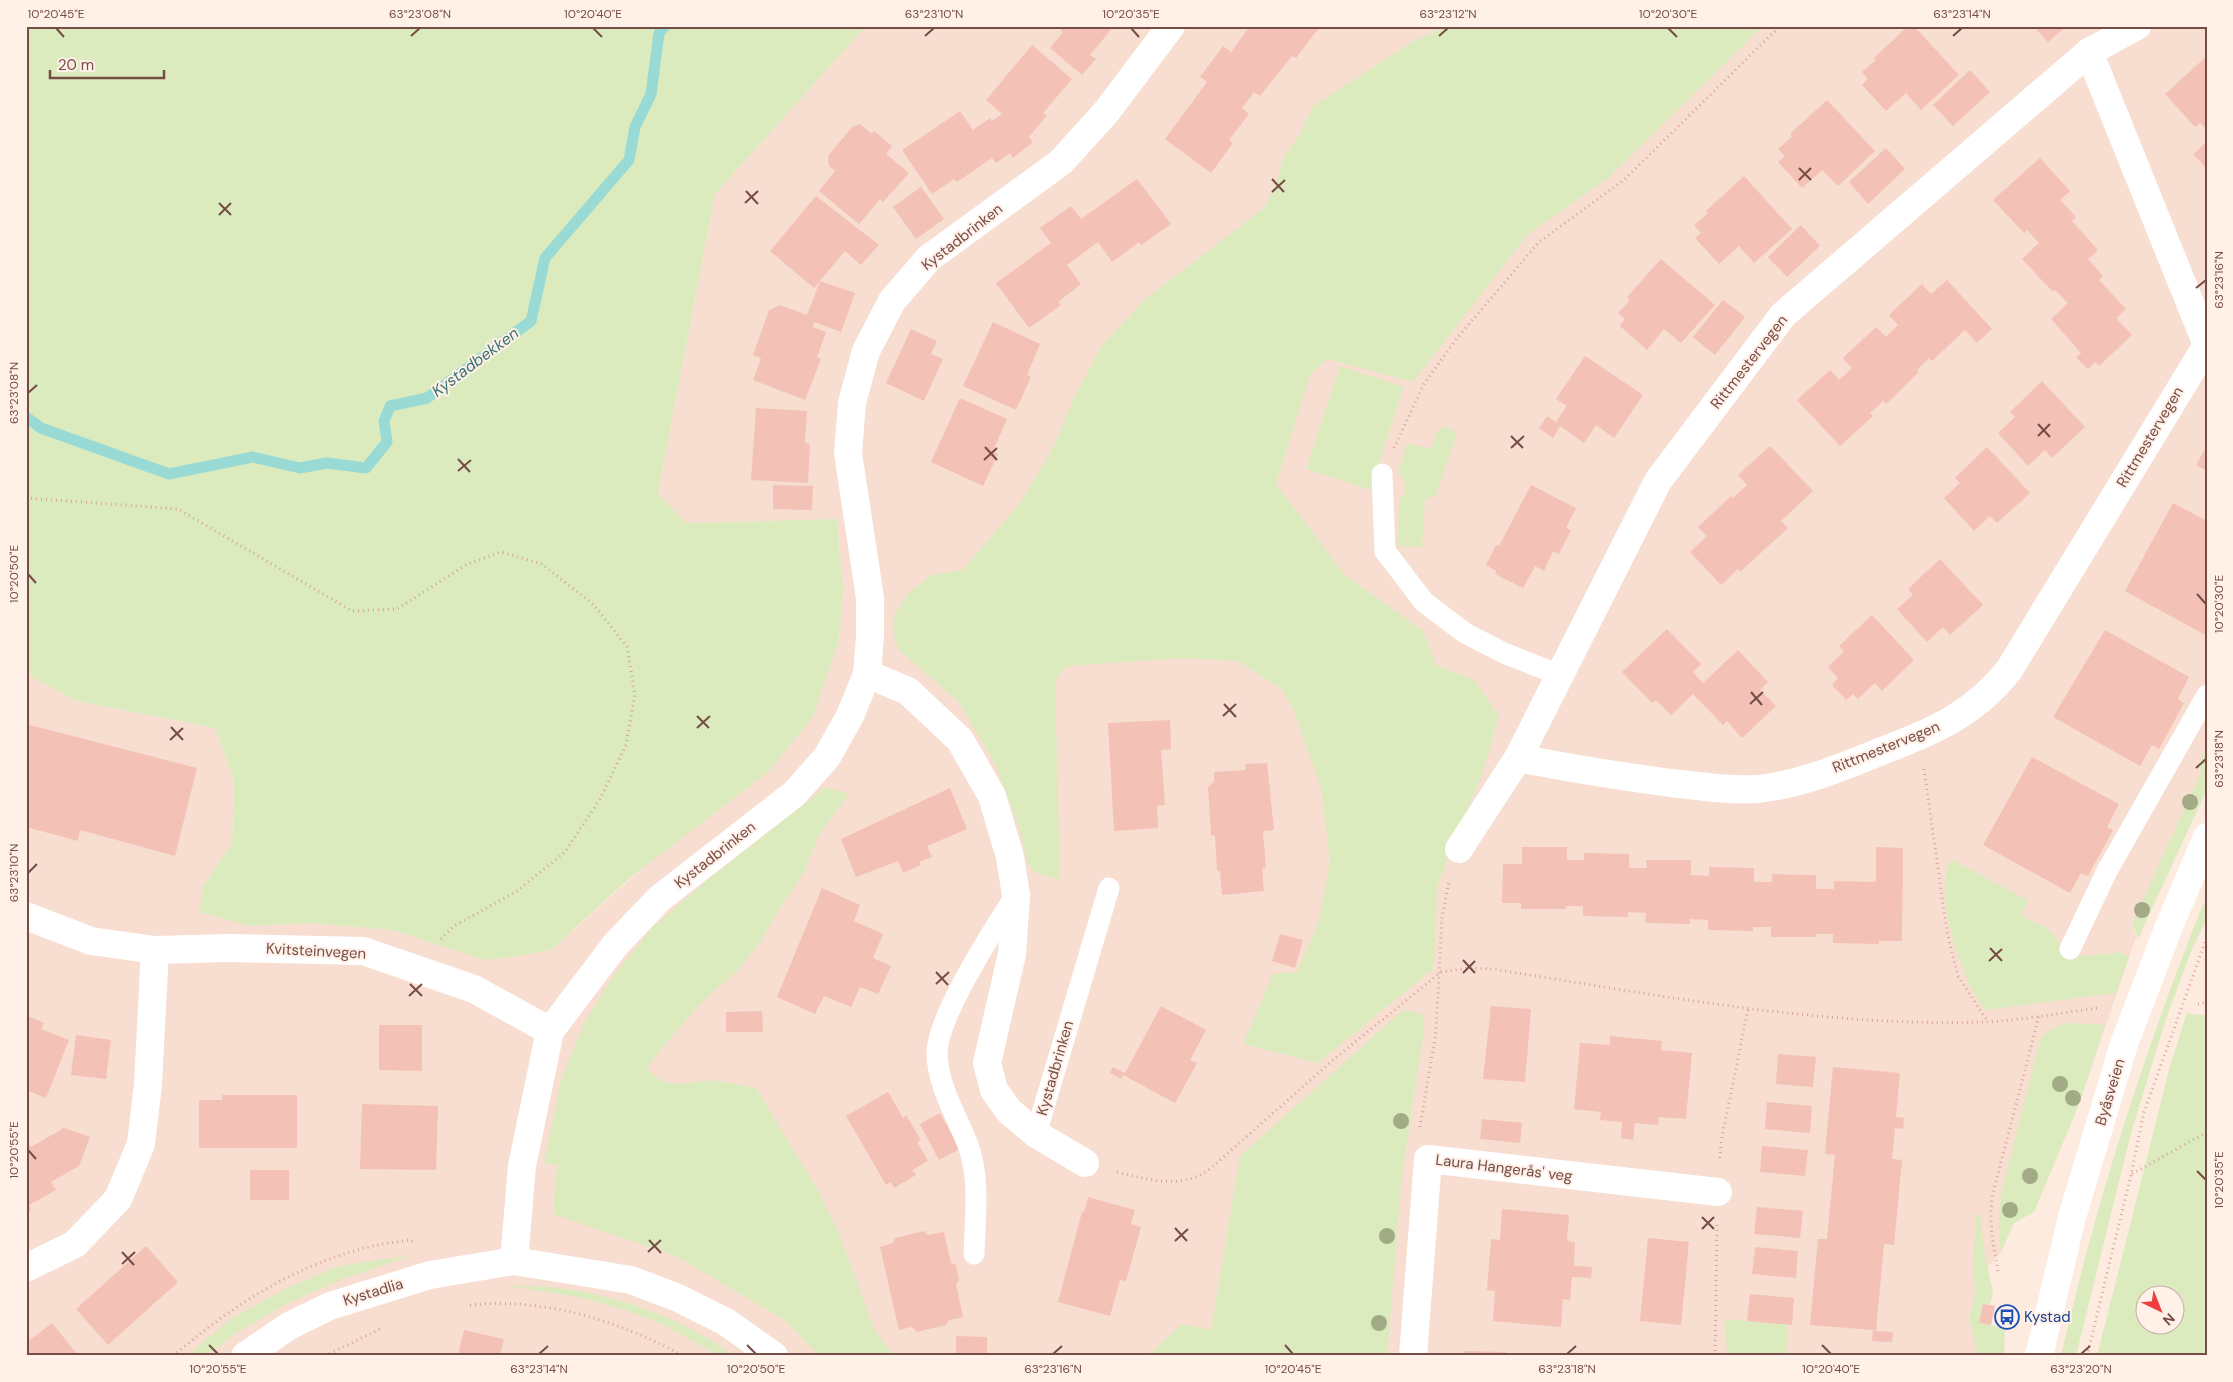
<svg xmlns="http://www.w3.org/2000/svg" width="2233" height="1382" viewBox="0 0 2233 1382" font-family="'DM Sans',sans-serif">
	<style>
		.residential { fill: #f7ded1 }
		.green { fill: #dbebbe; fill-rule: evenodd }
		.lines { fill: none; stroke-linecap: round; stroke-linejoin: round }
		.stream { stroke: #9adad5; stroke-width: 11 }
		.building { fill: #f4c1b6 }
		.path { stroke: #d9a49a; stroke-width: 3; stroke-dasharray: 1 4; stroke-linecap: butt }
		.lane { stroke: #fff; stroke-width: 21 }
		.street { stroke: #fff; stroke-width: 28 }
		.secondary { stroke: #fff; stroke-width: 28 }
		.tree { fill: #a3ab86 }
		.ticks { fill: none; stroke: #764c46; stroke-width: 2 }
		.labels { text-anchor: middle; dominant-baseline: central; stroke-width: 4; stroke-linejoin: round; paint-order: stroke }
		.street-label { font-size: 15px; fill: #764c46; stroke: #fff0e8 }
		.transit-label { font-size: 15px; fill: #164399; stroke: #fff0e8; text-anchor: start }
		.water-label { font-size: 16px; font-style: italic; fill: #377571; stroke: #fff0e8 }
		.neatline { fill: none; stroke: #764c46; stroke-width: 2 }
		.ticks-label { font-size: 12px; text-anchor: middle; fill: #764c46 }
	</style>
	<rect width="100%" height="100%" fill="#fdebe0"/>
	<path class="residential" d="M866 26H1451L1618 167 1763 26H2207V748L2197 767 2203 769 2132 923 2136 937 2079 1104 2034 1212 2014 1223 2001 1252 1974 1282 1975 1295 1969 1318 1978 1356H26V674L77 701 215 728 234 781 232 843 204 884 250 926 309 923 392 930 485 960 520 956 552 949 813 717 839 640 843 589 837 519 684 523 658 493 715 194Z"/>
	<g class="green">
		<path d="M26 26H866L715 194 658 493 685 523 837 519 843 589 839 640 813 717 768 772 630 878 552 949 520 956 485 960 392 930 309 923 250 926 199 912 204 885 232 843 234 781 215 728 77 701 26 674Z"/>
		<path d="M1446 26H1763L1607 179 1528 234 1413 382 1327 359 1310 375 1276 484 1345 575 1423 631 1436 665 1474 680 1499 716 1483 771 1437 887 1434 968 1318 1063 1243 1044 1273 974 1297 972 1319 921 1330 860 1321 788 1294 711 1282 689 1238 661 1183 658 1067 666 1055 681 1060 880 1034 872 1027 861 1019 827 996 765 957 700 899 650 895 640 893 623 897 610 908 594 932 575 963 570 1020 503 1053 448 1072 402 1101 347 1144 300 1264 208 1278 179 1283 158 1300 134 1312 107 1412 42Z"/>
		<path d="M1340 366 1404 387 1370 490 1306 469Z"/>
		<path d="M1444 426 1452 429 1456 437 1436 495 1425 499 1422 548 1398 546 1399 500 1406 492V484L1398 471 1407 443 1431 449 1437 432Z"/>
		<path d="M2207 748V789L2138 939 2132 923 2202 770 2197 767Z"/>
		<path d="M826 787 849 794 818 836 805 871 774 917 762 940 737 971 706 998 671 1037 647 1068C670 1095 688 1078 717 1081 730 1082 743 1086 756 1088L820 1194 839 1234 874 1328 893 1356H819L786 1321 676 1256 553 1214 557 1165 544 1163 561 1080 584 1024 612 978 653 927 710 878Z"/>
		<path d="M1951 859 2029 901 2022 913C2028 922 2038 922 2046 928 2054 933 2059 943 2063 951L2084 956 2115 953 2118 951 2129 957 2116 993 1985 1010C1961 979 1932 895 1951 859Z"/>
		<path d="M2207 899V919L2192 949 2167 1016 2131 1133 2076 1356H2061C2096 1202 2143 1056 2201 909Z"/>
		<path d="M1403 1010 1420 1013 1424 1020V1029L1402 1175 1387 1356H1148L1182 1324 1211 1330 1240 1156Z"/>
		<path d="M2187 1013 2207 1016V1356H2097L2170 1066ZM2146 1294H2176V1324H2146Z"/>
		<path d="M2072 1023 2105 1025 2079 1104 2034 1212 2014 1223 2001 1252 1999 1227 2001 1194 2040 1040C2050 1028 2057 1025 2072 1023Z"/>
		<path d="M1976 1214 1980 1215 1985 1257 1993 1292 1990 1305 1983 1304 1979 1323 2005 1328 2004 1356H1978L1969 1318 1975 1295 1973 1268Z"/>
		<path d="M412 1255 343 1279 288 1303 236 1333 208 1356H187L231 1319 283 1290 339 1266Z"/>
		<path d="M502 1285C521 1286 540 1286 559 1288 617 1295 688 1320 734 1356H719L666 1326 622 1309 578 1297Z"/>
		<path d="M1725 1319 1788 1325 1786 1356H1727Z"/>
	</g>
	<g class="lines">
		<path class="stream" d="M26 417 41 428 169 474 253 457 300 468 327 463 366 468 387 442 384 421 390 406 427 398 531 321 545 258 629 160 635 127 651 94 659 33 665 26"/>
	</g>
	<g class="building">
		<path d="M1056 26H1114L1090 55 1096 59 1082 75 1050 48 1063 32Z"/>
		<path d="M1250 26H1314L1318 29 1296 58 1292 56 1260 96 1254 92 1242 108 1249 114 1229 140 1233 143 1211 173 1165 139 1207 82 1200 77 1223 46 1231 52Z"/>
		<path d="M1908 26H1914L1959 75 1921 110 1906 93 1886 111 1862 85 1868 79 1862 72 1876 60 1874 58Z"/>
		<path d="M2033 26H2066L2048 42Z"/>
		<path d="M1032 45 1072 79 1043 113 1047 115 1029 137 1033 142 1013 158 1010 153 996 163 992 158 957 182 954 179 932 194 902 150 960 111 973 130 990 118 992 121 1002 114 986 100Z"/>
		<path d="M2207 56V130L2200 123 2195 127 2165 94Z"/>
		<path d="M1970 70 1990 92 1953 126 1933 105Z"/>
		<path d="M1827 100 1875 151 1838 186 1822 170 1802 188 1778 162 1785 156 1778 149 1792 137 1790 134Z"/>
		<path d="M860 124 872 134 874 131 892 146 886 154 909 173 883 202 880 199 859 224 819 191 835 171 829 166 828 156 852 127Z"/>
		<path d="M2207 142V169L2193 154Z"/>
		<path d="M1886 148 1905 169 1868 204 1849 182Z"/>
		<path d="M2040 158 2070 191 2060 200 2076 217 2072 221 2098 250 2088 259 2103 276 2099 280 2126 309 2116 318 2132 335 2099 366 2095 362 2088 369 2076 357 2084 350 2080 352 2051 319 2068 303 2055 290 2053 292 2022 259 2039 243 2027 230 2024 233 1993 200Z"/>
		<path d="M1744 176 1792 229 1754 263 1739 246 1719 264 1695 238 1701 233 1694 225 1708 213 1706 211Z"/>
		<path d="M1137 179 1171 224 1141 245 1139 242 1112 262 1098 242 1067 265 1081 284 1058 302 1061 305 1029 328 996 283 1051 243 1040 228 1071 206 1081 219Z"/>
		<path d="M921 187 944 219 916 239 893 207Z"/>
		<path d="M816 196 879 245 861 265 845 251 814 288 770 251Z"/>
		<path d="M1801 225 1820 246 1787 277 1768 257Z"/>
		<path d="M1661 259 1715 305 1681 343 1664 329 1647 350 1620 326 1625 319 1618 313 1630 300 1627 297Z"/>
		<path d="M1947 280 1992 329 1977 343 1965 330 1932 361 1929 358 1917 370 1919 372 1886 404 1883 401 1870 413 1873 416 1840 446 1797 400 1830 370 1839 380 1852 368 1843 358 1876 327 1886 337 1898 325 1889 315 1922 284 1931 294Z"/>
		<path d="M820 281 855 293 841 332 814 322 813 327 826 332 817 357 821 359 805 400 753 380 761 358 753 355 769 310 780 305 807 315Z"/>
		<path d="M1723 300 1745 317 1715 355 1693 337Z"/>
		<path d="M993 322 1040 344 1027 375 1031 377 1016 410 963 386Z"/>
		<path d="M911 329 937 341 931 354 943 359 924 401 886 383Z"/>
		<path d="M1585 356 1643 395 1614 438 1596 425 1584 443 1560 426 1553 438 1539 428 1547 416 1556 422 1567 406 1556 399Z"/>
		<path d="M2042 381 2085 427 2052 458 2045 450 2028 466 1998 433 2015 417 2010 412Z"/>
		<path d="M960 398 1007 419 993 451 998 454 983 486 931 462Z"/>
		<path d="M756 408 807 411 805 443 810 444 808 483 751 480Z"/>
		<path d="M1770 446 1813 491 1781 521 1788 528 1740 572 1738 569 1721 585 1690 552 1707 536 1698 527 1731 496 1733 498 1747 485 1738 475Z"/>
		<path d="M2207 446V471L2196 465Z"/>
		<path d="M1987 447 2030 493 1997 523 1990 516 1974 531 1944 498 1960 483 1955 478Z"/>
		<path d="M773 485 813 486 812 510 773 509Z"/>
		<path d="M1531 485 1576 508 1566 528 1571 530 1559 554 1553 551 1544 571 1535 566 1523 588 1495 574 1496 571 1486 565 1496 545 1499 546Z"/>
		<path d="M2173 503 2207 521V636L2125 591Z"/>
		<path d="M1940 559 1983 605 1950 635 1943 627 1927 642 1897 609 1913 595 1908 589Z"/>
		<path d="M1872 615 1914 660 1882 691 1875 683 1858 699 1853 694 1846 700 1832 685 1838 678 1828 667 1844 651 1839 646Z"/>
		<path d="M1667 629 1701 664 1693 672 1703 683 1738 650 1768 682 1760 690 1776 706 1742 738 1727 721 1723 725 1693 694 1671 715 1656 700 1652 703 1622 672Z"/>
		<path d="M2105 630 2189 677 2178 699 2184 703 2159 749 2152 745 2140 766 2053 717Z"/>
		<path d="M1170 720 1171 749 1161 750 1165 805 1157 806 1158 828 1114 831 1108 723Z"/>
		<path d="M26 724 197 768 175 856 80 830 78 841 26 827Z"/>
		<path d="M2032 757 2119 804 2107 827 2113 830 2088 876 2081 873 2070 893 1983 845Z"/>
		<path d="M1267 763 1274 830 1263 831 1266 868 1262 869 1264 891 1222 895 1220 871H1217L1215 836 1211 835 1208 787 1214 782V772L1246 770 1245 764Z"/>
		<path d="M950 788 967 829 927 846 932 857 919 862 921 865 903 873 898 861 856 877 841 839Z"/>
		<path d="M1522 847H1567V860H1584V853L1629 854V868H1647L1646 860H1691V875L1709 876V867L1754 868V882H1772V874L1816 875V889H1834V881L1876 882V847L1903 848 1902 941H1879V944L1833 943V934H1816V937H1771V927H1753V931L1708 930V920L1690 919V924L1645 923 1646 913 1628 912V917L1583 916V906H1566V909H1521V903H1502L1503 864H1522Z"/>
		<path d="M822 888 860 905 854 921 883 934 873 958 891 966 878 994 860 987 851 1007 824 996 815 1014 777 997Z"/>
		<path d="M1280 934 1303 940 1295 968 1272 961Z"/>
		<path d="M1161 1006 1206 1030 1190 1060 1197 1063 1175 1103 1123 1075 1121 1079 1110 1073 1113 1067 1125 1073Z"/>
		<path d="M1491 1006 1531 1009 1525 1082 1483 1079Z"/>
		<path d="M762 1011 763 1032H726V1012Z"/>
		<path d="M26 1015 44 1023 41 1029 69 1040 46 1098 26 1090Z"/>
		<path d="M379 1025H422V1071L379 1070Z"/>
		<path d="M76 1035 111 1040 106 1079 71 1075Z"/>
		<path d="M1610 1036 1662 1041 1661 1050 1692 1053 1686 1119 1659 1117 1658 1125 1635 1123 1633 1140 1621 1138 1622 1122 1600 1120 1601 1112 1574 1109 1580 1043 1610 1045Z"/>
		<path d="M1778 1054 1816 1057 1813 1087 1776 1084Z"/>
		<path d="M1833 1067 1900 1073 1896 1117 1904 1118 1903 1129 1895 1128 1892 1159 1902 1160 1894 1245 1884 1244 1876 1331 1893 1332 1892 1342 1872 1341 1873 1330 1810 1325 1818 1239H1827L1835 1155 1825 1154Z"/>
		<path d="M888 1092 903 1118 906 1115 921 1140 917 1142 928 1161 912 1170 916 1175 894 1188 891 1182 886 1185 846 1116Z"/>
		<path d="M222 1095H297V1148H199V1100H222Z"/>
		<path d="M1767 1102 1812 1106 1810 1133 1765 1129Z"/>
		<path d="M362 1104 438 1106 436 1170 360 1169Z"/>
		<path d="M940 1113 960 1149 939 1160 920 1124Z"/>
		<path d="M1482 1119 1522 1123 1520 1143 1480 1139Z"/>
		<path d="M64 1128 90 1137 79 1166 51 1182 56 1190 29 1205 31 1210 26 1213V1139L31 1147Z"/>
		<path d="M1762 1146 1808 1150 1805 1176 1760 1172Z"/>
		<rect x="250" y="1170" width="39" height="30"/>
		<path d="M1088 1197 1135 1210 1131 1224 1141 1227 1126 1281 1120 1280 1110 1316 1058 1302 1082 1212H1084Z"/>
		<path d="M1757 1207 1803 1211 1800 1238 1754 1234Z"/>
		<path d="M1502 1209 1569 1215 1567 1241 1575 1242 1574 1266 1592 1267 1591 1278 1572 1277 1570 1300 1563 1299 1561 1327 1493 1321 1495 1291 1487 1290 1491 1239 1500 1240Z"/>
		<path d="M924 1231 928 1235 944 1232 951 1263 956 1265 959 1280 956 1284 963 1317 949 1320 946 1325 917 1332 912 1327 899 1330 880 1247 893 1243 895 1238Z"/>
		<path d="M1648 1238 1689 1242 1681 1325 1640 1321Z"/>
		<path d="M146 1246 178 1282 108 1345 76 1309Z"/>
		<path d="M1755 1247 1798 1251 1796 1278 1752 1274Z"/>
		<path d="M1750 1294 1794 1298 1792 1325 1747 1321Z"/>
		<path d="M1983 1304 1995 1306 1991 1325 1979 1323Z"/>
		<path d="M52 1323 77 1354 26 1356V1343Z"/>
		<path d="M464 1330 504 1339 500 1356 458 1354Z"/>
		<path d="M956 1336 987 1337V1356H956Z"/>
		<path d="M1465 1351 1506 1352V1356H1464Z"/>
	</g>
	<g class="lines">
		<g class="path">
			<path d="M1394 448 1424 384 1458 337 1539 242 1624 180 1780 26"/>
			<path d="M26 498 178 509 352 611 397 609 466 565 501 552 542 564 594 605 627 647 635 694 626 745 600 799 565 852 517 891 454 926 439 941"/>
			<path d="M1924 769 1947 932 1958 976 1988 1022"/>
			<path d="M2198 1004 2207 1002"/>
			<path d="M1420 1127 1436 1032 1442 918 1449 881"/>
			<path d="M1720 1158 1721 1142 1748 1009"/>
			<path d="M1117 1172C1151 1180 1180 1190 1210 1169L1333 1060 1441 972 1468 968 1493 969C1656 995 1820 1027 1985 1022 2023 1020 2061 1013 2098 1008"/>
			<path d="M2132 1174 2207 1132"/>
			<path d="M1998 1271C1993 1241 1989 1229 1992 1197L2039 1016"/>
			<path d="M470 1305C542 1297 621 1321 683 1356"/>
			<path d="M173 1356C227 1310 285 1271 354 1251 372 1245 391 1243 410 1240L415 1243"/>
			<path d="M325 1356 382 1328"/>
			<path d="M1715 1356 1717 1224"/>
			<path d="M2087 1356 2131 1175 2144 1112 2207 937"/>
		</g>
		<g class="lane">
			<path d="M1382 474 1385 551 1424 602 1465 633 1504 653 1559 675"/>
			<path d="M2070 949 2107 871 2207 695"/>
			<path d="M1036 1134 1109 888"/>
			<path d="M974 1254C975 1221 980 1180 969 1148 958 1117 938 1088 937 1054 936 1019 995 927 1016 895"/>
		</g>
		<g class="street">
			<path d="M867 674 908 691 960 740 992 796 1010 857 1016 895 1012 954 987 1063 994 1090 1009 1111 1036 1134 1085 1163"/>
			<path d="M1518 758C1569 768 1619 776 1671 783 1700 786 1728 791 1757 789 1802 785 1846 765 1887 749 1937 730 1976 712 2009 670L2207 345 2089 52"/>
			<path d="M1459 849 1518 758 1658 481 1783 315 2089 52 2137 26"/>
			<path d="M26 916 91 941 155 950 228 948 363 951 474 989 550 1031"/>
			<path d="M514 1261 522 1166 550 1031 616 944 660 898 794 794 827 757 850 716 867 674 870 636V598L848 453 852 403 866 351 892 301 929 258 1061 162 1107 111 1171 26"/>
			<path d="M26 1268 75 1244 118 1199 141 1144 148 1084 155 950"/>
			<path d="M1413 1356 1428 1159 1718 1192"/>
		</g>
		<g class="secondary">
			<path d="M245 1356 289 1326 330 1306 430 1275 514 1261 631 1280 678 1298 726 1322 774 1356"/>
			<path d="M2039 1356 2072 1217 2124 1044 2170 924 2207 837"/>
		</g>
	</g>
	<g class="tree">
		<circle cx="2190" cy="802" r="8"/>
		<circle cx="2142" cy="910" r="8"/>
		<circle cx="2060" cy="1084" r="8"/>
		<circle cx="2073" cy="1098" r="8"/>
		<circle cx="1401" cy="1121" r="8"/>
		<circle cx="2030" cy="1176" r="8"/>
		<circle cx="2010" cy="1210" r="8"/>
		<circle cx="1387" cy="1236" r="8"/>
		<circle cx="1379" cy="1323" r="8"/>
	</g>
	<path class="ticks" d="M56 28 64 37M593 28 602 37M1131 28 1139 37M1668 28 1677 37M411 36 420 28M925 36 934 28M1439 36 1448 28M1953 36 1962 28M1799 168 1811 180M1272 179 1284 192M1799 180 1811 168M746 191 758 204M1272 192 1285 180M219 203 231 215M745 203 758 191M219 215 231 203M2196 288 2206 280M28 393 37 385M2038 424 2050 437M1511 436 1523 448M2038 436 2050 424M985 447 997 460M1511 448 1524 436M458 459 470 472M984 460 997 448M458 471 471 460M28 574 36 583M2197 594 2206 604M1751 692 1762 705M1224 704 1236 717M1750 704 1763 692M697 716 709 728M1223 716 1236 704M171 727 183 740M697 728 710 716M170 740 183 728M2196 768 2206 759M28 873 37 864M1990 948 2002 961M1463 960 1475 973M1989 961 2002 949M936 972 948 985M1463 973 1475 961M410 984 422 996M936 984 949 972M409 996 422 984M28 1150 36 1159M2197 1171 2206 1180M1702 1217 1714 1229M1175 1228 1187 1241M1702 1229 1714 1217M649 1240 661 1253M1175 1241 1188 1229M122 1252 134 1265M648 1252 661 1240M122 1264 135 1252M209 1345 218 1354M747 1345 756 1354M1285 1345 1293 1354M1822 1345 1831 1354M539 1354 548 1346M1053 1354 1062 1346M1567 1354 1576 1346M2081 1354 2090 1346"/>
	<defs>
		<g id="bus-ring" transform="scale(1.25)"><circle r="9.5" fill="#fff0e8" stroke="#1a4fb4" stroke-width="1.5"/><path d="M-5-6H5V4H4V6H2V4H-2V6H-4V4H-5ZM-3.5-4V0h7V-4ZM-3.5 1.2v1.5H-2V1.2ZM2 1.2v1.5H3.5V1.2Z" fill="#1a4fb4"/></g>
	</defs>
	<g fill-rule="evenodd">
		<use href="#bus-ring" x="2007" y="1317"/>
	</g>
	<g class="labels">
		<g class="street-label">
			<text transform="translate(962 237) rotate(-38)">Kystadbrinken</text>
			<text transform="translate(1749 362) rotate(-52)">Rittmestervegen</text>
			<text transform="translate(2150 437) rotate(-59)">Rittmestervegen</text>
			<text transform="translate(1886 747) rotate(-22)">Rittmestervegen</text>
			<text transform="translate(715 855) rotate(-38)">Kystadbrinken</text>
			<text transform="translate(316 951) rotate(3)">Kvitsteinvegen</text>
			<text transform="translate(1055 1068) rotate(-74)">Kystadbrinken</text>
			<text transform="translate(2110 1092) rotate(-73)">Byåsveien</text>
			<text transform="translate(1504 1168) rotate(7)">Laura Hangerås' veg</text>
			<text transform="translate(373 1292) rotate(-17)">Kystadlia</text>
		</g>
		<g class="transit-label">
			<text x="2024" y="1317">Kystad</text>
		</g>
		<g class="water-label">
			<text transform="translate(475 362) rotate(-37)">Kystadbekken</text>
		</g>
	</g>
	<rect width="2233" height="1382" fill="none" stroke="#fff0e8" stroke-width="55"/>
	<g transform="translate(2160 1310) rotate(137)"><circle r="24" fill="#fff0e8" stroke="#c8aea7"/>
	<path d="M0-4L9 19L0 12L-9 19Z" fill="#ef3e40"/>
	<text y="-8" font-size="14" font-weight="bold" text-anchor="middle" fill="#764c46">N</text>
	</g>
	<path d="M50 70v8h114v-8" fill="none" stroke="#764c46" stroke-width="2.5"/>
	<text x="58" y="70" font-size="15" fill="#764c46" stroke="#fff0e8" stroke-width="4" paint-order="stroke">20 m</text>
	<rect x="28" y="28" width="2178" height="1326" class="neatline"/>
	<g class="ticks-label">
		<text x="56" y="18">10°20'45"E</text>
		<text x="420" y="18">63°23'08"N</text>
		<text x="593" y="18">10°20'40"E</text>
		<text x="934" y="18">63°23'10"N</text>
		<text x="1131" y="18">10°20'35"E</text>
		<text x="1448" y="18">63°23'12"N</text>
		<text x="1668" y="18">10°20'30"E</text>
		<text x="1962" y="18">63°23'14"N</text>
		<text transform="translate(2219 280) rotate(-90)" y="4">63°23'16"N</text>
		<text transform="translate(14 393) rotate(-90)" y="4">63°23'08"N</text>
		<text transform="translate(14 574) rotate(-90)" y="4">10°20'50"E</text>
		<text transform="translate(2219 604) rotate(-90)" y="4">10°20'30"E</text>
		<text transform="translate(2219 759) rotate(-90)" y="4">63°23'18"N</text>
		<text transform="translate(14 873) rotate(-90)" y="4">63°23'10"N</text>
		<text transform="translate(14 1150) rotate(-90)" y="4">10°20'55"E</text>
		<text transform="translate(2219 1180) rotate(-90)" y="4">10°20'35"E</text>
		<text x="218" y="1373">10°20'55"E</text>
		<text x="539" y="1373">63°23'14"N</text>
		<text x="756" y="1373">10°20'50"E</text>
		<text x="1053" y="1373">63°23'16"N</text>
		<text x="1293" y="1373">10°20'45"E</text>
		<text x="1567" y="1373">63°23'18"N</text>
		<text x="1831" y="1373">10°20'40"E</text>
		<text x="2081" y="1373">63°23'20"N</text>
	</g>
</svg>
